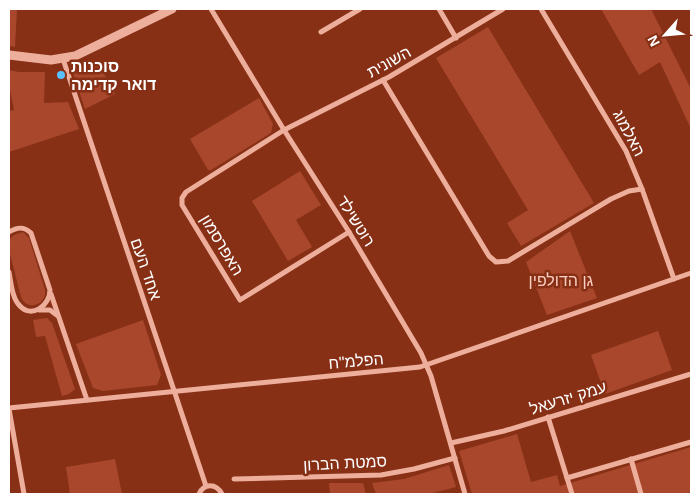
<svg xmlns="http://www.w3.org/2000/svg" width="700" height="503" viewBox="0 0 700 503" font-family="Arial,Heebo,sans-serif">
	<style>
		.green { fill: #a8472b }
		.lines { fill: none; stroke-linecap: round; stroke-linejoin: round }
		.minor { stroke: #eeae9c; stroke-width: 5 }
		.tertiary { stroke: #eeae9c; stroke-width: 9 }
		.poi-dot { fill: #59bfff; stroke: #873016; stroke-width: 2 }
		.labels { text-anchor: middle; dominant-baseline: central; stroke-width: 5; stroke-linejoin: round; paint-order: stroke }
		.street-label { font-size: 16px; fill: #fff; stroke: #873016 }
		.poi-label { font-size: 16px; font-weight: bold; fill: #fff; stroke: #873016; text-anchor: start }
		.park-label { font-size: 16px; fill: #facec1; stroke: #873016 }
	</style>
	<rect width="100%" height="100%" fill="#873016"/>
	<g class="green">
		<path d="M9 9H17L15 47 9 46Z"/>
		<path d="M601 9H651L691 89V129L660 62 639 75Z"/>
		<path d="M488 27 594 203 521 246 507 223 528 210 436 58Z"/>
		<path d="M98 63 115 94 85 109 73 73 89 68Z"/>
		<path d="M9 70 19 72H45L44 103 68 102 79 129 9 152V111L14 110 9 85Z"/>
		<path d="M259 98 273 124 271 133 211 170H208L190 139Z"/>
		<path d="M300 171 321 205 296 220 312 247 288 261 252 201Z"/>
		<path d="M570 231 597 298 547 315 526 262Z"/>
		<path d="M23 232 29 238 45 290C47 305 27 312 21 297L9 250 10 239 14 235Z"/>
		<path d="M47 318 52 323 75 389 69 394 62 396 45 336 36 337 33 320Z"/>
		<path d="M143 320 161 375 157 385 103 391 93 388 76 344Z"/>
		<path d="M658 331 672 370 605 394 591 355Z"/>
		<path d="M517 434 531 482 557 475 560 486 691 447V494H472L459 451Z"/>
		<path d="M115 459 122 494H70L66 467Z"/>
		<path d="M449 465 456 487 429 494H376L372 483 404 479Z"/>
		<path d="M329 483H363L366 494H330Z"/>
	</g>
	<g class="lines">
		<g class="minor">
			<path d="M211 9 284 130 349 232 421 353 431 376 465 494"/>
			<path d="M439 9 456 38"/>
			<path d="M541 9 626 151 642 189 674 279"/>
			<path d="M321 32 360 9"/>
			<path d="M63 59 206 486"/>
			<path d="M383 80 489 256 496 262 508 261 611 199 629 191 642 189"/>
			<path d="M9 232C17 227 24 226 31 233L50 290C50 305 32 319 20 306 12 299 11 282 9 272"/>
			<path d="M349 232 240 300 182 205V198L186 192 284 130 389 77 503 9"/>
			<path d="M51 294 87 400"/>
			<path d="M39 310H50L58 316"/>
			<path d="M9 408 420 367 691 273"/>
			<path d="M9 409 24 494"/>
			<path d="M548 417 572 494"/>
			<path d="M451 443 504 431 691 374"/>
			<path d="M631 459 641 494"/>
			<path d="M567 478 691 442"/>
			<path d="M234 479 381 475 414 469 455 458"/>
			<path d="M199 494C204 483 216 483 222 494"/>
		</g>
		<path class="tertiary" d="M9 55 51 60 75 56 172 9"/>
	</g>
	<circle class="poi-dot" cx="61" cy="75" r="5"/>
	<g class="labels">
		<g class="street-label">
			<text transform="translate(389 62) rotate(-29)">השונית</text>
			<text transform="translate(629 133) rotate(62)">האלמוג</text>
			<text transform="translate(356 221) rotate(58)">רוטשילד</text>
			<text transform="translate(222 245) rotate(59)">האפרסמון</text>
			<text transform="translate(146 269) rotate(71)">אחד העם</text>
			<text transform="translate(356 361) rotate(-5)">הפלמ"ח</text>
			<text transform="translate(568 398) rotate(-17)">עמק יזרעאל</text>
			<text transform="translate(345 463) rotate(-3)">סמטת הברון</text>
		</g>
		<g class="poi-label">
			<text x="71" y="66">סוכנות<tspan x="71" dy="18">דואר קדימה</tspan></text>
		</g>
		<g class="park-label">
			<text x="561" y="280">גן הדולפין</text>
		</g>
	</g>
	<rect width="700" height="503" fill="none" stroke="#ffffff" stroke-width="20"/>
	<g transform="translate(665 35) rotate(243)" stroke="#873016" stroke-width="4" paint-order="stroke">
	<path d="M0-4L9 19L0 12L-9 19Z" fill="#ffffff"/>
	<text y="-8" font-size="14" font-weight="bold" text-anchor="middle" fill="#ffffff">N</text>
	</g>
</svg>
